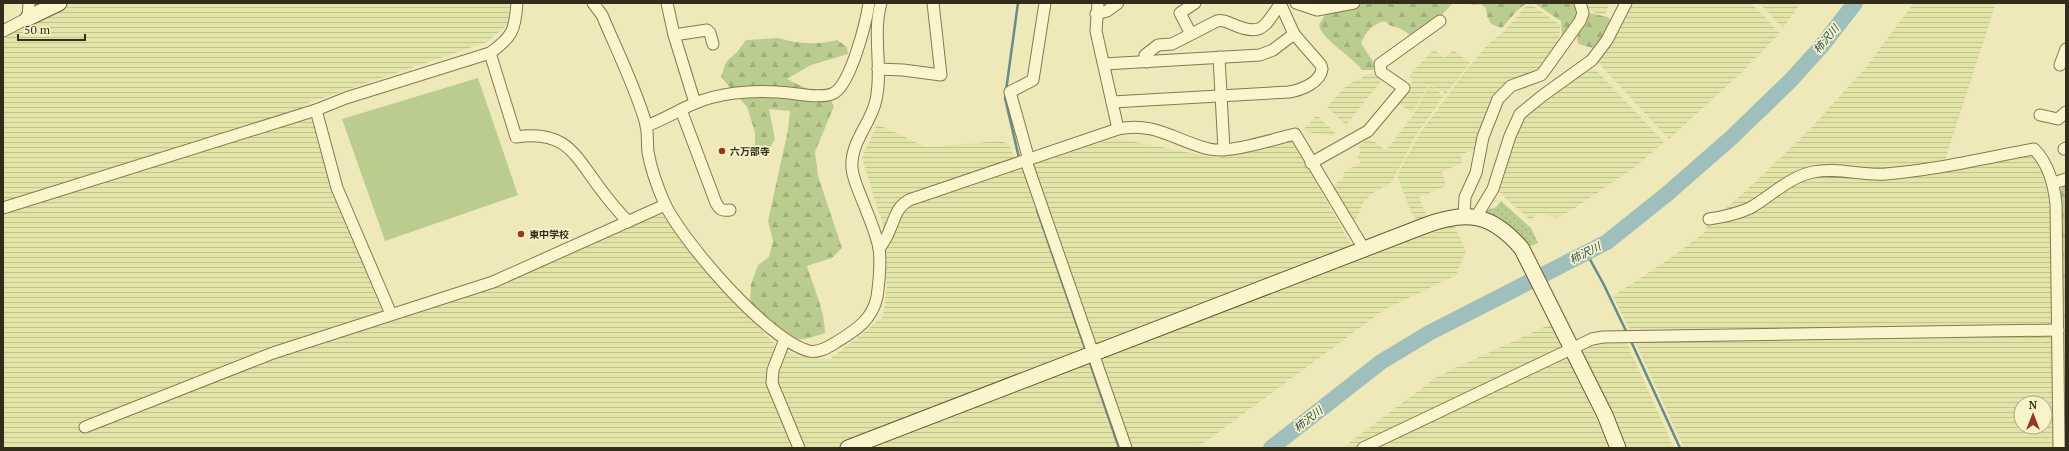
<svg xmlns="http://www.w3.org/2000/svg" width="2069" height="451" viewBox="0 0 2069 451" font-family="'PT Serif','Noto Sans JP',serif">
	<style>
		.farmland { fill: url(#farmland-rules); fill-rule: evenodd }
		.grass { fill: url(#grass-dots) }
		.forest { fill: url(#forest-firs) }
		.pitch { fill: #bacd8f }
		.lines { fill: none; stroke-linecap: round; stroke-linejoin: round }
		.stream { stroke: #678c8a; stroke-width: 2.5 }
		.river { stroke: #9fbfbc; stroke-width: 16 }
		.street-casing { stroke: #867854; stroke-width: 13 }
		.secondary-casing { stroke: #675838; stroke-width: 17 }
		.street { stroke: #faf5cd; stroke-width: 11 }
		.secondary { stroke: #faf5cd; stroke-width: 15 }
		.poi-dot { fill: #973722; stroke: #f6f2ca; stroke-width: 1.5 }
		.labels { text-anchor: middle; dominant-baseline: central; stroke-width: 3.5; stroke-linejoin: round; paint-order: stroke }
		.poi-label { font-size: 10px; font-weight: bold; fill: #342c1a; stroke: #f6f2ca; text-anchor: start }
		.water-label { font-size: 11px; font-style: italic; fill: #285055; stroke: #f6f2ca }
	</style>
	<defs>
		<pattern id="farmland-rules" width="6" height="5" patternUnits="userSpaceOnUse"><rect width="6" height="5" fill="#e3e5a8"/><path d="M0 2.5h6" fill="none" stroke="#c3c590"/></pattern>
		<pattern id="grass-dots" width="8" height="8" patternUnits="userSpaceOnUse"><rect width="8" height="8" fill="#bacd8f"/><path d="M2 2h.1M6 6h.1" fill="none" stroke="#a0b07b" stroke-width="1.8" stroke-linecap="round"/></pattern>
		<pattern id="forest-firs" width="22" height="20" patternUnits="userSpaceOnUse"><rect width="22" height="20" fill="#bacd8f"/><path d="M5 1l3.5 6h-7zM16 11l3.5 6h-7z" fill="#a0b07b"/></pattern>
	</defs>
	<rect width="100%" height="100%" fill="#efe9ba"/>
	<g class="farmland">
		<path d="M45 3H512L511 22 487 42 305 104 390 323 662 214 720 287 776 345 798 357 830 359 883 317 887 285 883 225 862 158 877 124 926 147 1001 141 1009 144 1019 169 1115 138 1217 158 1293 141 1359 259 1454 225 1466 251 1456 275 1384 310 1197 448H3V31Z"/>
		<path d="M1584 3H1610L1605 14 1599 15 1588 9Z"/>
		<path d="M1633 3H1751L1780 33 1742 72 1669 139 1599 64V60L1610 45Z"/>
		<path d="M1759 3H1801L1783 28Z"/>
		<path d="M1914 3H1996L1945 160 1885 171 1834 166 1745 206 1722 212 1762 176 1813 126 1865 68Z"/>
		<path d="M1528 4 1532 5 1560 25 1559 44 1540 72 1507 86 1476 149 1460 155 1463 162 1442 172 1446 186 1419 197 1427 218 1418 222 1412 214 1397 176 1406 158 1418 136 1467 69 1488 44 1502 33Z"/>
		<path d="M1434 49 1444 58 1453 50 1470 63 1446 94 1429 84 1412 113 1398 103 1413 80 1409 76Z"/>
		<path d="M1590 69 1596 70 1664 142 1635 167 1572 210 1557 218 1540 213 1530 220 1498 191 1516 136 1526 116Z"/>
		<path d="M1371 73 1382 80 1346 125 1327 107 1347 85Z"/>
		<path d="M1429 86H1432L1444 96 1416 135 1392 182 1371 194 1363 203 1356 220 1353 219 1333 186 1344 177 1343 173 1361 162 1357 156 1361 151 1359 146 1369 138 1386 150 1412 117Z"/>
		<path d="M1316 116 1319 117 1336 134 1332 136 1302 131Z"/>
		<path d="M2027 153 2036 156 2052 191 2055 325 1636 331 1630 330 1613 296 1669 259 1705 232 1708 224 1739 218 1752 213 1802 179 1834 175 1886 181 1921 176Z"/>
		<path d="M1553 323 1566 348 1354 448H1342L1438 376Z"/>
		<path d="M2054 336 2055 448H1684L1635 342ZM2021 403H2045V427H2021Z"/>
		<path d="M1602 341H1626L1674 448H1623L1582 351Z"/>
		<path d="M1563 357 1568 358 1610 448H1372Z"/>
	</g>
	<path class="grass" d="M1501 201 1531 228 1538 243 1531 246 1513 229 1485 213 1487 210 1496 207Z"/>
	<g class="forest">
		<path d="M1365 3H1453L1437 20 1414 36C1407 35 1406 31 1399 28 1393 26 1390 27 1385 21 1372 24 1366 32 1361 43L1375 65 1373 70H1362C1352 56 1322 40 1319 25L1325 15Z"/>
		<path d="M1469 3H1528C1517 8 1510 20 1502 28L1491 24 1487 16 1486 8 1481 4 1472 5Z"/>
		<path d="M1534 3H1574L1579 8 1580 15 1562 38 1561 21Z"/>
		<path d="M1589 13 1608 17 1610 19 1605 36 1595 49 1579 44 1577 40C1579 31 1580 18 1589 13Z"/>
		<path d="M778 38C799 44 816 45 837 40L847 47 848 54 811 65 787 79 803 87 828 95 834 106 815 152 818 176 842 248 832 258 807 266C813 287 825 310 825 333 815 336 801 342 791 338 780 334 758 311 750 302L751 284 758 265 769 257 773 241 768 221 788 130 790 111 769 109 775 139 768 151 755 156V132L747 107 721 77 726 62 738 51 746 40Z"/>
		<path d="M2065 184 2066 185V402H2062L2055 196Z"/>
	</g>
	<path class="pitch" d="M478 78 518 195 385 241 342 119Z"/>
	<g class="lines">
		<g class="stream">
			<path d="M1018 3 1005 98 1019 158"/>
			<path d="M1037 210 1086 351"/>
			<path d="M1587 254 1604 285 1627 333"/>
			<path d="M1630 339 1680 448"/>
			<path d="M1089 360 1119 448"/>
		</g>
		<path class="river" d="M1271 448 1381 362 1429 333 1607 242 1667 194 1731 138 1791 80 1820 48 1855 3"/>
		<g class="street-casing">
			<g id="street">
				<path d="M593 3 602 15C617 51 635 86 646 124 648 133 647 143 648 152 651 169 657 186 664 202 681 240 768 341 809 351 818 353 827 348 835 343 854 331 872 321 877 297 879 283 881 263 879 248 876 233 869 217 863 202 859 191 853 180 852 168 850 142 871 124 876 100 883 68 872 34 881 3"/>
				<path d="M667 3 674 35 695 103"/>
				<path d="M1098 3 1096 31 1118 129"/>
				<path d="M1296 3 1317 10 1354 3"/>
				<path d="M1096 14 1107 11 1118 3"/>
				<path d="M3 31 28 18 29 3"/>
				<path d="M1191 34 1180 13 1195 3"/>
				<path d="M674 35 707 30 710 33 713 44"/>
				<path d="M490 53 516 137C567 129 575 156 602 191 610 202 619 212 628 222"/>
				<path d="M1219 57 1224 150"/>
				<path d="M1147 62 1145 55 1158 45 1172 44 1217 21C1223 19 1227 22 1232 24 1261 37 1264 28 1280 4"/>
				<path d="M1104 64 1260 55 1273 50 1294 34"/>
				<path d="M2060 65 2066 49"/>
				<path d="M878 69 903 70 941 75 933 3"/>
				<path d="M1112 102 1289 92C1301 90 1320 83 1322 69L1321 65 1294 34 1280 3"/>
				<path d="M316 110 337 188 391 314"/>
				<path d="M681 110 716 203C720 210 722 211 730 210"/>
				<path d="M2040 115 2058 119 2066 112"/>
				<path d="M646 126C663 120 677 111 693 104 718 93 750 90 777 92 792 92 821 100 834 93 851 83 866 23 869 3"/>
				<path d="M2064 149 2066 148"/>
				<path d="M1029 160 1010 92 1033 80 1045 3"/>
				<path d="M1026 161 1126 448"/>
				<path d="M1311 163 1368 131 1404 88 1381 72 1380 64 1440 21"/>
				<path d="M2054 183 2066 179"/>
				<path d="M3 208 316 110 346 98 490 53C512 37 515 31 517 3"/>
				<path d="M1464 216 1465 197 1476 173 1483 137 1498 99 1511 86 1541 75 1545 70 1580 21 1583 13 1580 3"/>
				<path d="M1476 217 1493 189 1510 136 1520 114 1542 96 1592 60 1607 40 1626 3"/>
				<path d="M1709 219C1723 217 1737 214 1750 208 1771 196 1789 177 1813 172 1837 167 1862 176 1886 174 1936 170 1985 158 2034 149 2049 164 2054 184 2056 204L2059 448"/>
				<path d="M879 249C883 243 888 236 890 229 896 216 896 208 909 200L1118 129C1154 121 1176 141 1209 149 1229 154 1274 139 1295 134L1364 249"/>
				<path d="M785 339 773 370 772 383 799 448"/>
				<path d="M85 427 273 353 493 282 665 205"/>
				<path d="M1363 448 1592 339 1603 337 2058 330"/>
			</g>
		</g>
		<g class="secondary-casing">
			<g id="secondary">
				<path d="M28 18 59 3"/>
				<path d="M848 448 1424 226C1466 210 1492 213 1522 249L1605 415 1618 448"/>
			</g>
		</g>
		<use href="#street" class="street"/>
		<use href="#secondary" class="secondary"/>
	</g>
	<g class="poi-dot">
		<circle cx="722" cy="151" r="4"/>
		<circle cx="521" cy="234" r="4"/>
	</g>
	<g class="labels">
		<g class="poi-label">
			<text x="730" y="151">六万部寺</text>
			<text x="529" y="234">東中学校</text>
		</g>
		<g class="water-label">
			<text transform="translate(1826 39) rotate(-50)">柿沢川</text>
			<text transform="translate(1585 253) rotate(-27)">柿沢川</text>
			<text transform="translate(1308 419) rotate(-38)">柿沢川</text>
		</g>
	</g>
	<rect width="2069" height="451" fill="none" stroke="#342c1a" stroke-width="8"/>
	<g transform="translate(2033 415)"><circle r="19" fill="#f6f2ca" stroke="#a8a384"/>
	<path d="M0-3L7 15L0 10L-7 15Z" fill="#973722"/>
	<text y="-6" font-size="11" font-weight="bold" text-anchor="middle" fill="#342c1a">N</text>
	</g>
	<path d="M18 34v6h67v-6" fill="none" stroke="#342c1a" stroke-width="2"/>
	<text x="24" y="34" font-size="12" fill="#342c1a" stroke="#f6f2ca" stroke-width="3" paint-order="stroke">50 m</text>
</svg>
